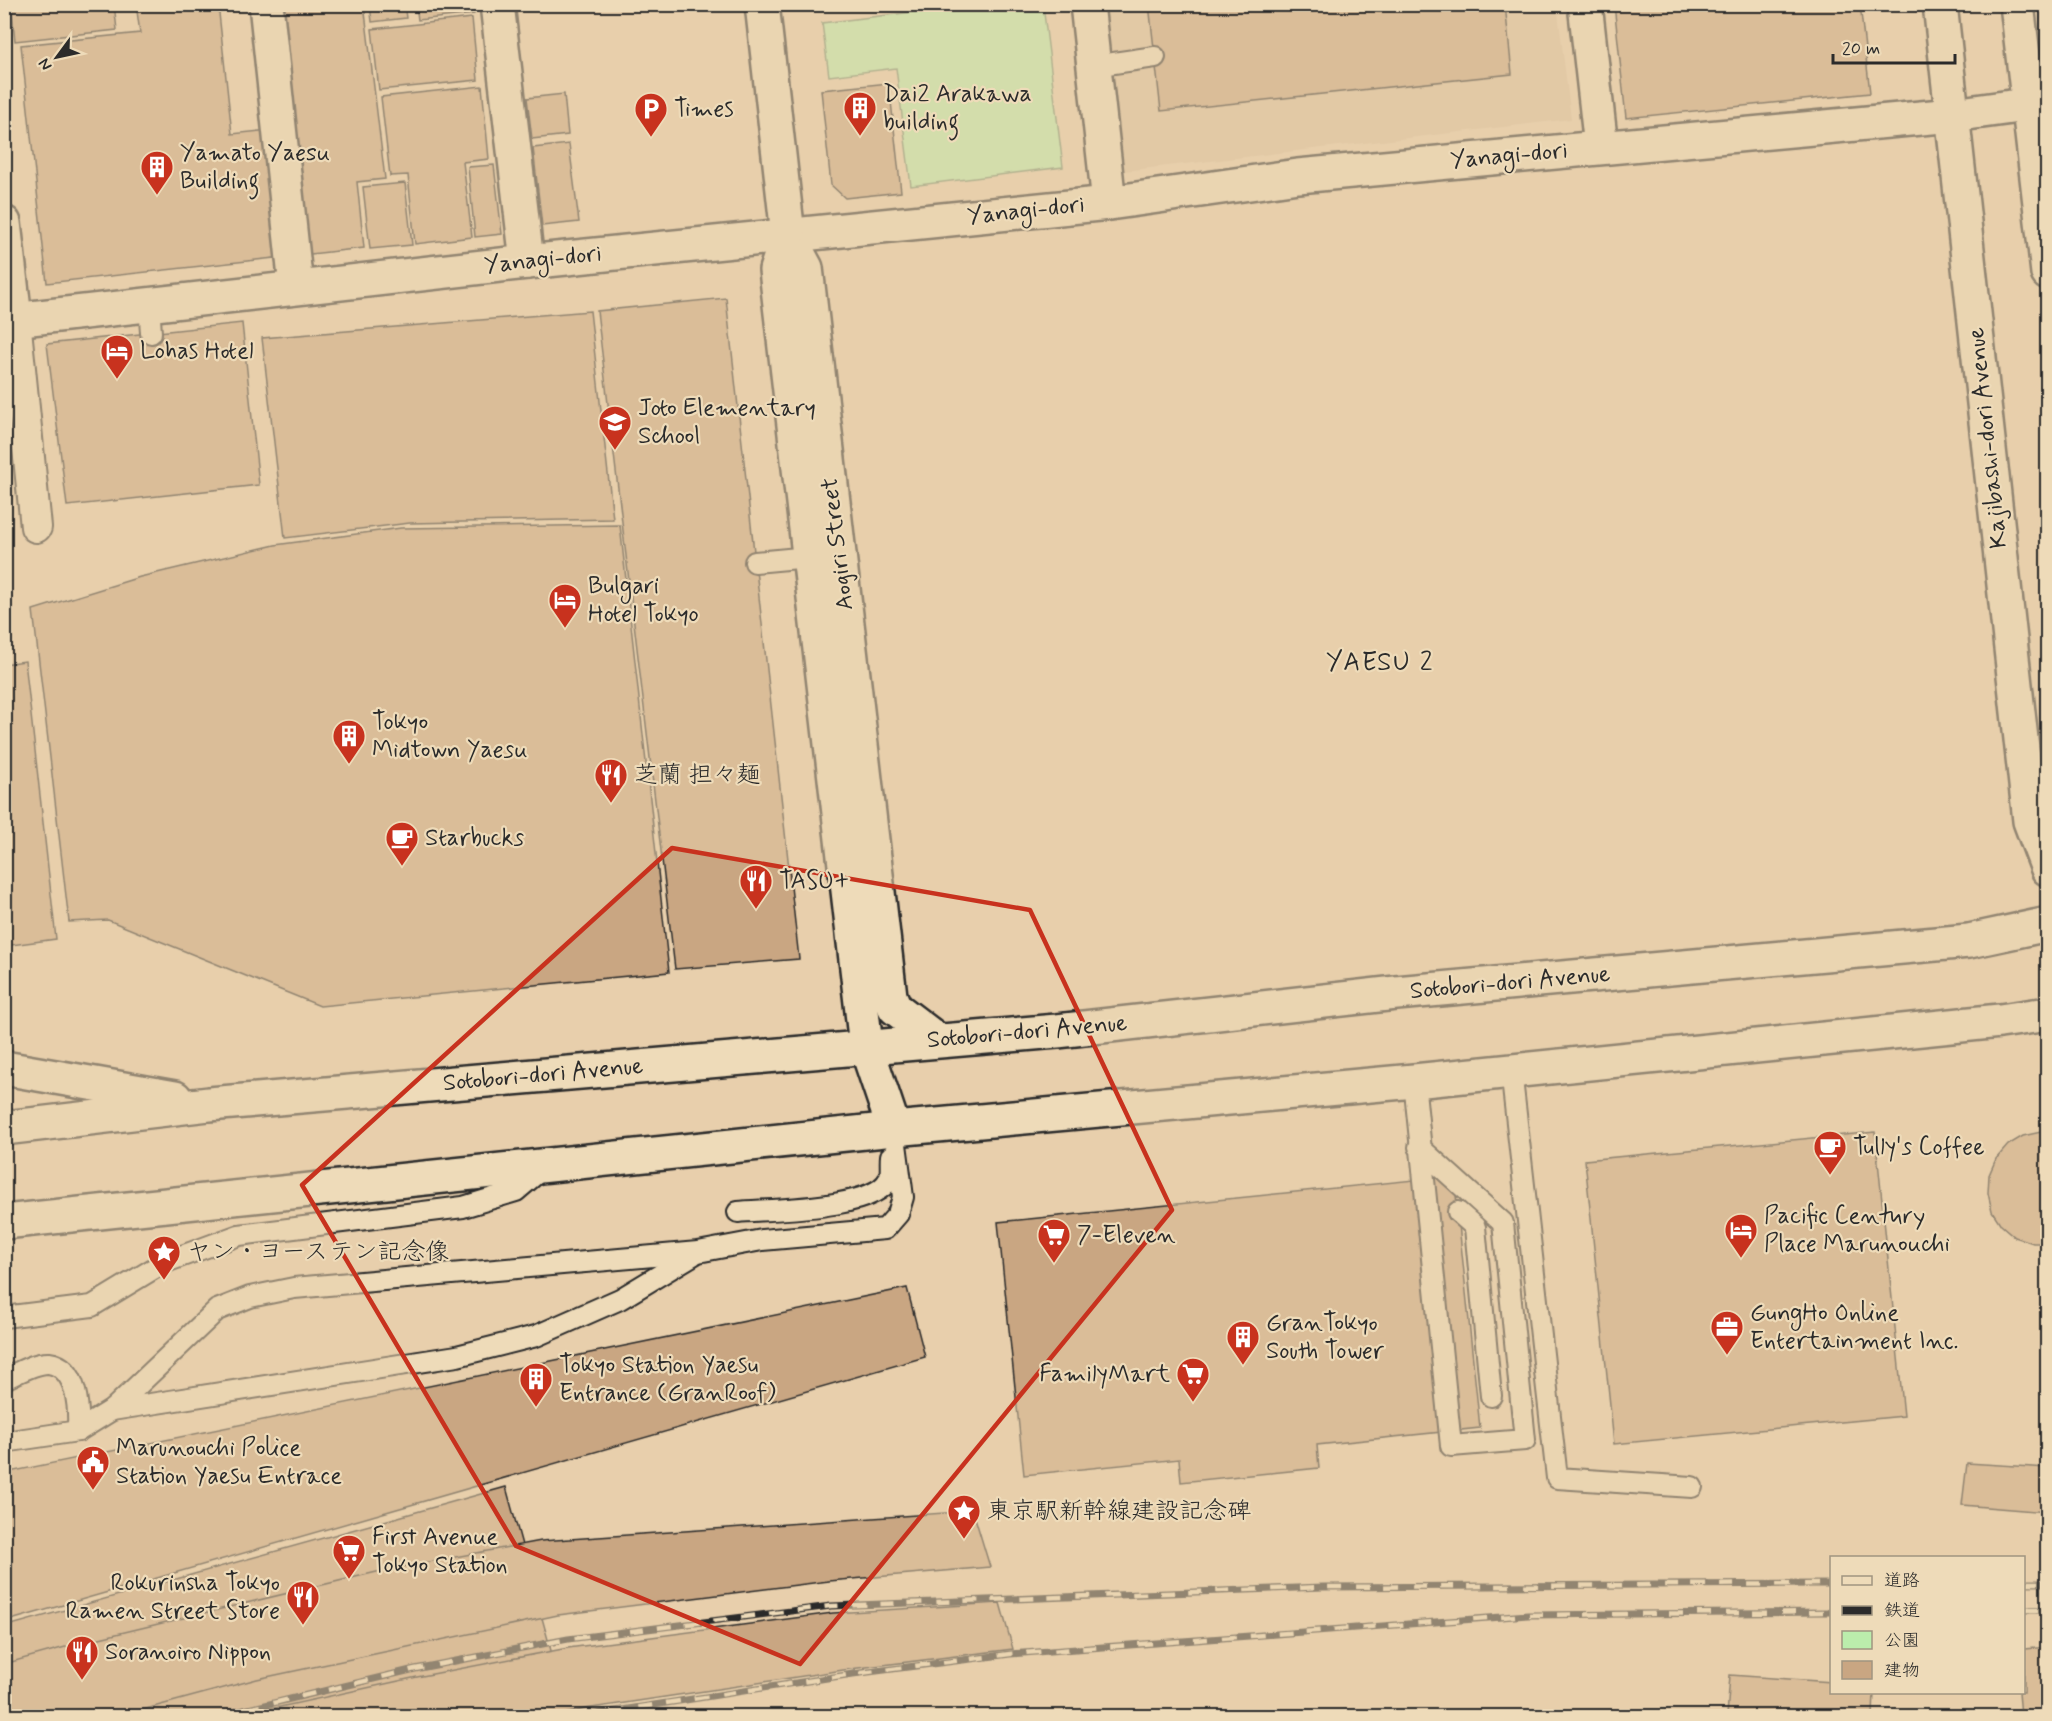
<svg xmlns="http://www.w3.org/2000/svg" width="2052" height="1721" viewBox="0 0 2052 1721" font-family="Mynerve,'Klee One',sans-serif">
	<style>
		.built { fill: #dbc09d }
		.green { fill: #bbedac; stroke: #738c6c; stroke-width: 1.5 }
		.building { fill: #c9a682; stroke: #2b2b2b; stroke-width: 1.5 }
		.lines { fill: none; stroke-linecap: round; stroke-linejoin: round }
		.service-casing { stroke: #2b2b2b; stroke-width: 24 }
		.pedestrian-casing { stroke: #2b2b2b; stroke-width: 34 }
		.minor-casing { stroke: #2b2b2b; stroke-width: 38 }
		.tertiary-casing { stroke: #2b2b2b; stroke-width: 38 }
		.secondary-casing { stroke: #2b2b2b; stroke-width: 38 }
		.service { stroke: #eedbb9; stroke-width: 20 }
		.pedestrian { stroke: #eedbb9; stroke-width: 30 }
		.minor { stroke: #eedbb9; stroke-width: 33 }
		.tertiary { stroke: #eedbb9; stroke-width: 33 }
		.secondary { stroke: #eedbb9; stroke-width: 33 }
		.rail-casing { stroke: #2b2b2b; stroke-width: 7 }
		.rail { stroke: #eedbb9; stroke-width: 4.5; stroke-dasharray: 14; stroke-linecap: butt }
		.marked { fill: none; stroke: #c8321e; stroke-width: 4.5; stroke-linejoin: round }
		.labels { text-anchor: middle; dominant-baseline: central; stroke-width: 4.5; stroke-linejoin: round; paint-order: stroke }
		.poi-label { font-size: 24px; fill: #2b2b2b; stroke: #eedbb9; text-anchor: start }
		.street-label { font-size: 24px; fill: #2b2b2b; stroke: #eedbb9 }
		.neighbourhood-label { font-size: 26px; letter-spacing: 1.5px; fill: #2b2b2b; stroke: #eedbb9 }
	</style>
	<rect width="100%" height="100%" fill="#e8cfac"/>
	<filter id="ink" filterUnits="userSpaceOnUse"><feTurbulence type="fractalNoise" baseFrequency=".0167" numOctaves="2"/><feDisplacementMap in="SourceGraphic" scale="12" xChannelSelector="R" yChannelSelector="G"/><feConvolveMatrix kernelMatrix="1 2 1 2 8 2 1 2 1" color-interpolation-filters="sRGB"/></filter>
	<g filter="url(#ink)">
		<path class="built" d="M1105 5H1557L1571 119 1124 171Z"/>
		<path class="green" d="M971 5H1043L1063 167 911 186 896 68 829 76 822 23Z"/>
		<g class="building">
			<path d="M11 4H114L117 30 15 41Z"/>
			<path d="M136 4H218L232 134 269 130 283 257 47 283 21 45 140 33Z"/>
			<path d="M274 4H364L385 179 357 182 364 248 302 255Z"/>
			<path d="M370 4H404L406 18 372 22Z"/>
			<path d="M416 4H473L474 14 418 20Z"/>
			<path d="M1149 4H1505L1512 74 1161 111Z"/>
			<path d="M1614 4H1860L1870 93 1626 118Z"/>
			<path d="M472 18 478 80 379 90 372 29Z"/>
			<path d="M889 83 901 192 845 198 831 185 821 90Z"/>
			<path d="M482 86 489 159 463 162 472 237 415 244 408 175 390 176 381 97Z"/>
			<path d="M564 94 568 135 532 139 527 98Z"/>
			<path d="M569 144 579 222 542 226 533 148Z"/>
			<path d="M494 165 502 234 475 237 468 167Z"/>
			<path d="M405 183 412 245 370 249 363 187Z"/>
			<path d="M726 298 799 959 675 969 597 311Z"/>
			<path d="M590 311 613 519 410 523 285 538 262 338Z"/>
			<path d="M242 323 259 485 67 506 47 344Z"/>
			<path d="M620 525 669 972 320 1006 108 920 69 922 33 610 140 577 275 545 401 528Z"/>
			<path d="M25 661 56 939 4 946V664Z"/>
			<path d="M1875 1132 1904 1416 1614 1444 1585 1160Z"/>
			<path d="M2041 1132 2048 1133V1243H2033L2015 1237 2001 1225 1992 1211 1988 1193 1989 1175 1996 1159 2008 1145 2023 1136Z"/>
			<path d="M1454 1176 1480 1428 1317 1445 1319 1468 1181 1482 1179 1459 1024 1475 998 1222Z"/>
			<path d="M907 1288 925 1357 4 1622V1473Z"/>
			<path d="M1967 1463 2048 1468V1512L1962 1505Z"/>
			<path d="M506 1487 569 1716H4V1627Z"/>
			<path d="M973 1511 990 1567 829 1581 558 1615 257 1679 120 1716H4V1664L87 1641 385 1570 541 1541Z"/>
			<path d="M1000 1603 1013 1649 850 1669 585 1709 556 1716H239L417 1677 568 1648 833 1613Z"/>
			<path d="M2048 1647V1716H2021L2019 1692H2024V1649Z"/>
			<path d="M1730 1675 1832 1682V1692H1874L1873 1716H1727Z"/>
		</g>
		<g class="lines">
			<g class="service-casing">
				<g id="service">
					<path d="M1093 66 1155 57"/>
					<path d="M149 304 151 333"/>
					<path d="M755 562 809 557"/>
					<path d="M1511 1070 1557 1478 1692 1487"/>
					<path d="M1414 1081 1451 1446 1525 1440 1503 1223 1419 1147"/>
					<path d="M738 1212C769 1209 875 1210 889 1179 892 1173 890 1162 891 1156"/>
					<path d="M1458 1212 1475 1227 1491 1396"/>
					<path d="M4 1317 92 1306 163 1263 239 1235 463 1207 516 1191 543 1168"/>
					<path d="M4 1379C16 1374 35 1362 49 1363 78 1367 79 1409 78 1431"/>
					<path d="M112 1410 457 1356 536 1336 620 1299 693 1255"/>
					<path d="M4 1442 78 1431 112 1410 217 1310 250 1297 294 1288 698 1252 762 1240 885 1229 898 1214 903 1197 894 1129"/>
				</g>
			</g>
			<g class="pedestrian-casing">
				<path id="pedestrian" d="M15 319 36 527"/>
			</g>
			<g class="minor-casing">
				<g id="minor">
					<path d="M266 4 296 287"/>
					<path d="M497 4 527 262"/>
					<path d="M1087 4 1109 203"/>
					<path d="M1585 4 1601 147"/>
					<path d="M4 223 15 319"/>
					<path d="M4 321 527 262 1109 203 1298 176 1953 115 2048 102"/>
				</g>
			</g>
			<g class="tertiary-casing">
				<g id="tertiary">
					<path d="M762 4 788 235 806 268 890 996 895 1008 937 1040"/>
					<path d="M1940 4 2030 821 2048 869"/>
					<path d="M2017 4 2048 273"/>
					<path d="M788 235 776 270 866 1046 894 1129"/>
				</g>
			</g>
			<g class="secondary-casing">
				<g id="secondary">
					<path d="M4 1068 175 1098"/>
					<path d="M4 1128 209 1104 1057 1031 1396 993 1969 941 2048 924"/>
					<path d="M4 1222 894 1129 1414 1081 2000 1021 2048 1014"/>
				</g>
			</g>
			<use href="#service" class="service"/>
			<use href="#pedestrian" class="pedestrian"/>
			<use href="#minor" class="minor"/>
			<use href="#tertiary" class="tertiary"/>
			<use href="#secondary" class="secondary"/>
			<g class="rail-casing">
				<g id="rail">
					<path d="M2024 1583H2048"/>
					<path d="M2024 1610H2048"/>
					<path d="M219 1716 415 1669 568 1639 831 1606 1323 1587 1832 1584"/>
					<path d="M583 1716 853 1674 1010 1654 1528 1615 1832 1612"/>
				</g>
			</g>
			<use href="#rail" class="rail"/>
		</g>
	</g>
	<path d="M0 0H2052V1721H0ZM672 848 1030 910 1172 1210 800 1664 516 1546 302 1185Z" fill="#e8cfac" fill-opacity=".55" fill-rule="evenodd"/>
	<path class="marked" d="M672 848 1030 910 1172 1210 800 1664 516 1546 302 1185Z"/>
	<defs>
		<g id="building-pin" transform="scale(1.725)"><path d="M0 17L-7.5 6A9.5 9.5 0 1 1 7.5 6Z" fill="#c8321e" stroke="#eedbb9"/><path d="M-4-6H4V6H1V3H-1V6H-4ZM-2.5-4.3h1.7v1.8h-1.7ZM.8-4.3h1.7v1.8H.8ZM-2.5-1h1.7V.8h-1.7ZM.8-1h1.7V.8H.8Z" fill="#fff"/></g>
		<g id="parking-pin" transform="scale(1.725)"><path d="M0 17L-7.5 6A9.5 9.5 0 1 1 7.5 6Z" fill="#c8321e" stroke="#eedbb9"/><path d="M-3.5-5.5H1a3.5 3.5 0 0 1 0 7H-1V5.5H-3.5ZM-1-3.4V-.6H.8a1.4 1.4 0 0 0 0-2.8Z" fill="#fff"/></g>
		<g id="hotel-pin" transform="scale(1.725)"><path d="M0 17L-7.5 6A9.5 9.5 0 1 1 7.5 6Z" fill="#c8321e" stroke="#eedbb9"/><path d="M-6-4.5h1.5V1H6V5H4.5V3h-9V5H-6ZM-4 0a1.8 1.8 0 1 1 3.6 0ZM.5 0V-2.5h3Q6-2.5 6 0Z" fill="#fff"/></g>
		<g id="school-pin" transform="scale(1.725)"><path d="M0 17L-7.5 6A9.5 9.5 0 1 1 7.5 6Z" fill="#c8321e" stroke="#eedbb9"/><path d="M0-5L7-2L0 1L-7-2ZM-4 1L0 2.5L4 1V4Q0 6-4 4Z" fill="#fff"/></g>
		<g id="restaurant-pin" transform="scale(1.725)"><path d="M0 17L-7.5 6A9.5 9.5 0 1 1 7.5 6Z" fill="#c8321e" stroke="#eedbb9"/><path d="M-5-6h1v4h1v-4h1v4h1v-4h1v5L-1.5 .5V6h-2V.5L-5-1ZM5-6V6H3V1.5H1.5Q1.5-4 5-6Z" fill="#fff"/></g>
		<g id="cafe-pin" transform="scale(1.725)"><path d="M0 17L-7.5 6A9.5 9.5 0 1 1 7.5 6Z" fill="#c8321e" stroke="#eedbb9"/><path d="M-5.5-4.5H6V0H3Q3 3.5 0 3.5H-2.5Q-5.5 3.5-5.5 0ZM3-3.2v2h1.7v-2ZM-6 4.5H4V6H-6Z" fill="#fff"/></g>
		<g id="supermarket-pin" transform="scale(1.725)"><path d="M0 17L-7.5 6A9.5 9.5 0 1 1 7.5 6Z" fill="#c8321e" stroke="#eedbb9"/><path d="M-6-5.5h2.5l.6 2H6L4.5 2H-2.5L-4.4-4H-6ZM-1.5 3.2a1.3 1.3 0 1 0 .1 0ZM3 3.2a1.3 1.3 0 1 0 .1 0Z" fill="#fff"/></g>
		<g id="sight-pin" transform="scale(1.725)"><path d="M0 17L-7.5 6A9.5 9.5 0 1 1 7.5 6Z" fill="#c8321e" stroke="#eedbb9"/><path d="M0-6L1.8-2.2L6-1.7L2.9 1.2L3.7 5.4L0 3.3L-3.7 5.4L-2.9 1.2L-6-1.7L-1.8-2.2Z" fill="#fff"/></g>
		<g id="office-pin" transform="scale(1.725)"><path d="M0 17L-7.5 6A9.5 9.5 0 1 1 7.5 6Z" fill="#c8321e" stroke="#eedbb9"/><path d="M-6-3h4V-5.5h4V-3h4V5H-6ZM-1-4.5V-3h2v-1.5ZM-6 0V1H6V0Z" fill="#fff"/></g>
		<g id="civic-pin" transform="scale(1.725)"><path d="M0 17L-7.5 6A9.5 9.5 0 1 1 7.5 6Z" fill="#c8321e" stroke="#eedbb9"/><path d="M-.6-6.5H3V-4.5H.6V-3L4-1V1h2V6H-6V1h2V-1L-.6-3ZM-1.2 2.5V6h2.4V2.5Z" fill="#fff"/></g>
	</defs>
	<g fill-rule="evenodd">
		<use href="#building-pin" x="860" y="108"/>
		<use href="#parking-pin" x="651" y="109"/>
		<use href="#building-pin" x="157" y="167"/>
		<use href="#hotel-pin" x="117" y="351"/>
		<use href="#school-pin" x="615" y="422"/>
		<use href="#hotel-pin" x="565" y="600"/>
		<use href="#building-pin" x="349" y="736"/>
		<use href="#restaurant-pin" x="611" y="775"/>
		<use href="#cafe-pin" x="402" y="838"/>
		<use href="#restaurant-pin" x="756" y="881"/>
		<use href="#cafe-pin" x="1830" y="1147"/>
		<use href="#hotel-pin" x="1741" y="1230"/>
		<use href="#supermarket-pin" x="1054" y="1235"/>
		<use href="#sight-pin" x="164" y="1252"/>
		<use href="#office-pin" x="1727" y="1327"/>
		<use href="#building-pin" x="1243" y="1337"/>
		<use href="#supermarket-pin" x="1193" y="1374"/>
		<use href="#building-pin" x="536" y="1379"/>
		<use href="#civic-pin" x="93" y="1462"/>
		<use href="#sight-pin" x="964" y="1511"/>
		<use href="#supermarket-pin" x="349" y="1551"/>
		<use href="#restaurant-pin" x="303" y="1597"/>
		<use href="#restaurant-pin" x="82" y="1652"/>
	</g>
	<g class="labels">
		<g class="poi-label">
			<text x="883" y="94">Dai2 Arakawa<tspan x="883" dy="28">building</tspan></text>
			<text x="674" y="109">Times</text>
			<text x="180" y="153">Yamato Yaesu<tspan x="180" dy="28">Building</tspan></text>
			<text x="140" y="351">Lohas Hotel</text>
			<text x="638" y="408">Joto Elementary<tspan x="638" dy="28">School</tspan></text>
			<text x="588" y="586">Bulgari<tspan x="588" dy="28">Hotel Tokyo</tspan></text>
			<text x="372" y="722">Tokyo<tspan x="372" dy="28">Midtown Yaesu</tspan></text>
			<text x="634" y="775">芝蘭 担々麺</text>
			<text x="425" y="838">Starbucks</text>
			<text x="779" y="881">TASU+</text>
			<text x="1853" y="1147">Tully's Coffee</text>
			<text x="1764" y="1216">Pacific Century<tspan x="1764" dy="28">Place Marunouchi</tspan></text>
			<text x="1077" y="1235">7-Eleven</text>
			<text x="187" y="1252">ヤン・ヨーステン記念像</text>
			<text x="1750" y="1313">GungHo Online<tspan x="1750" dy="28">Entertainment Inc.</tspan></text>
			<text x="1266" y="1323">GranTokyo<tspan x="1266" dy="28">South Tower</tspan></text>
			<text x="559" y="1365">Tokyo Station Yaesu<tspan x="559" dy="28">Entrance (GranRoof)</tspan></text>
			<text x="1170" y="1374" text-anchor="end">FamilyMart</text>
			<text x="116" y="1448">Marunouchi Police<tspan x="116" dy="28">Station Yaesu Entrace</tspan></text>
			<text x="987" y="1511">東京駅新幹線建設記念碑</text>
			<text x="372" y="1537">First Avenue<tspan x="372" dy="28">Tokyo Station</tspan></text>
			<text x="280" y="1583" text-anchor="end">Rokurinsha Tokyo<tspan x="280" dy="28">Ramen Street Store</tspan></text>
			<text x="105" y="1652">Soranoiro Nippon</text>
		</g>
		<g class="street-label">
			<text transform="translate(1509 156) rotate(-5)">Yanagi-dori</text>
			<text transform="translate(1026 211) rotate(-6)">Yanagi-dori</text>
			<text transform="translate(543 260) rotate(-6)">Yanagi-dori</text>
			<text transform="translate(1988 438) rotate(-96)">Kajibashi-dori Avenue</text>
			<text transform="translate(838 544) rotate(-97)">Aogiri Street</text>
			<text transform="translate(1510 983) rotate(-5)">Sotobori-dori Avenue</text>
			<text transform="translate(1027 1032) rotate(-5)">Sotobori-dori Avenue</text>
			<text transform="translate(543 1075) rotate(-5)">Sotobori-dori Avenue</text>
		</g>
		<g class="neighbourhood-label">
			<text x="1380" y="663">YAESU 2</text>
		</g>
	</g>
	<rect width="2052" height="1721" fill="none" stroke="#eedbb9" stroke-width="24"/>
	<rect x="12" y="12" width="2028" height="1697" fill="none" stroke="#2b2b2b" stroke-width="2" filter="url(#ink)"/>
	<rect x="1830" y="1556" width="195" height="138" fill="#eedbb9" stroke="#a09580" stroke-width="1.5"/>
	<rect x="1842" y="1576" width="30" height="9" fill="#eedbb9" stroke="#a09580" stroke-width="1.5"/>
	<text x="1884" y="1586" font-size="18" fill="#2b2b2b">道路</text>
	<rect x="1842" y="1606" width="30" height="9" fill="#2b2b2b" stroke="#a09580" stroke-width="1.5"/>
	<text x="1884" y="1616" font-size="18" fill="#2b2b2b">鉄道</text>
	<rect x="1842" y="1631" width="30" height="18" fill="#bbedac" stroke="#a09580" stroke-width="1.5"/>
	<text x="1884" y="1646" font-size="18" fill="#2b2b2b">公園</text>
	<rect x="1842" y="1661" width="30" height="18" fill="#c9a682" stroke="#a09580" stroke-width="1.5"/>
	<text x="1884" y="1676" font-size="18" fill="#2b2b2b">建物</text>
	<g transform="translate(57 57) rotate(237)" stroke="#eedbb9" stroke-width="4.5" paint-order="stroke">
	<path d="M0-4.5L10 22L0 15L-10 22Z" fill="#2b2b2b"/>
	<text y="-9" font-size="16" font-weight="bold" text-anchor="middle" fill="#2b2b2b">N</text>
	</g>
	<path d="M1833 54v9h122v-9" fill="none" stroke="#2b2b2b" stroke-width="3"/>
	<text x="1842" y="54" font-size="18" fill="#2b2b2b" stroke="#eedbb9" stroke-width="4.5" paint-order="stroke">20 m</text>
</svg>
